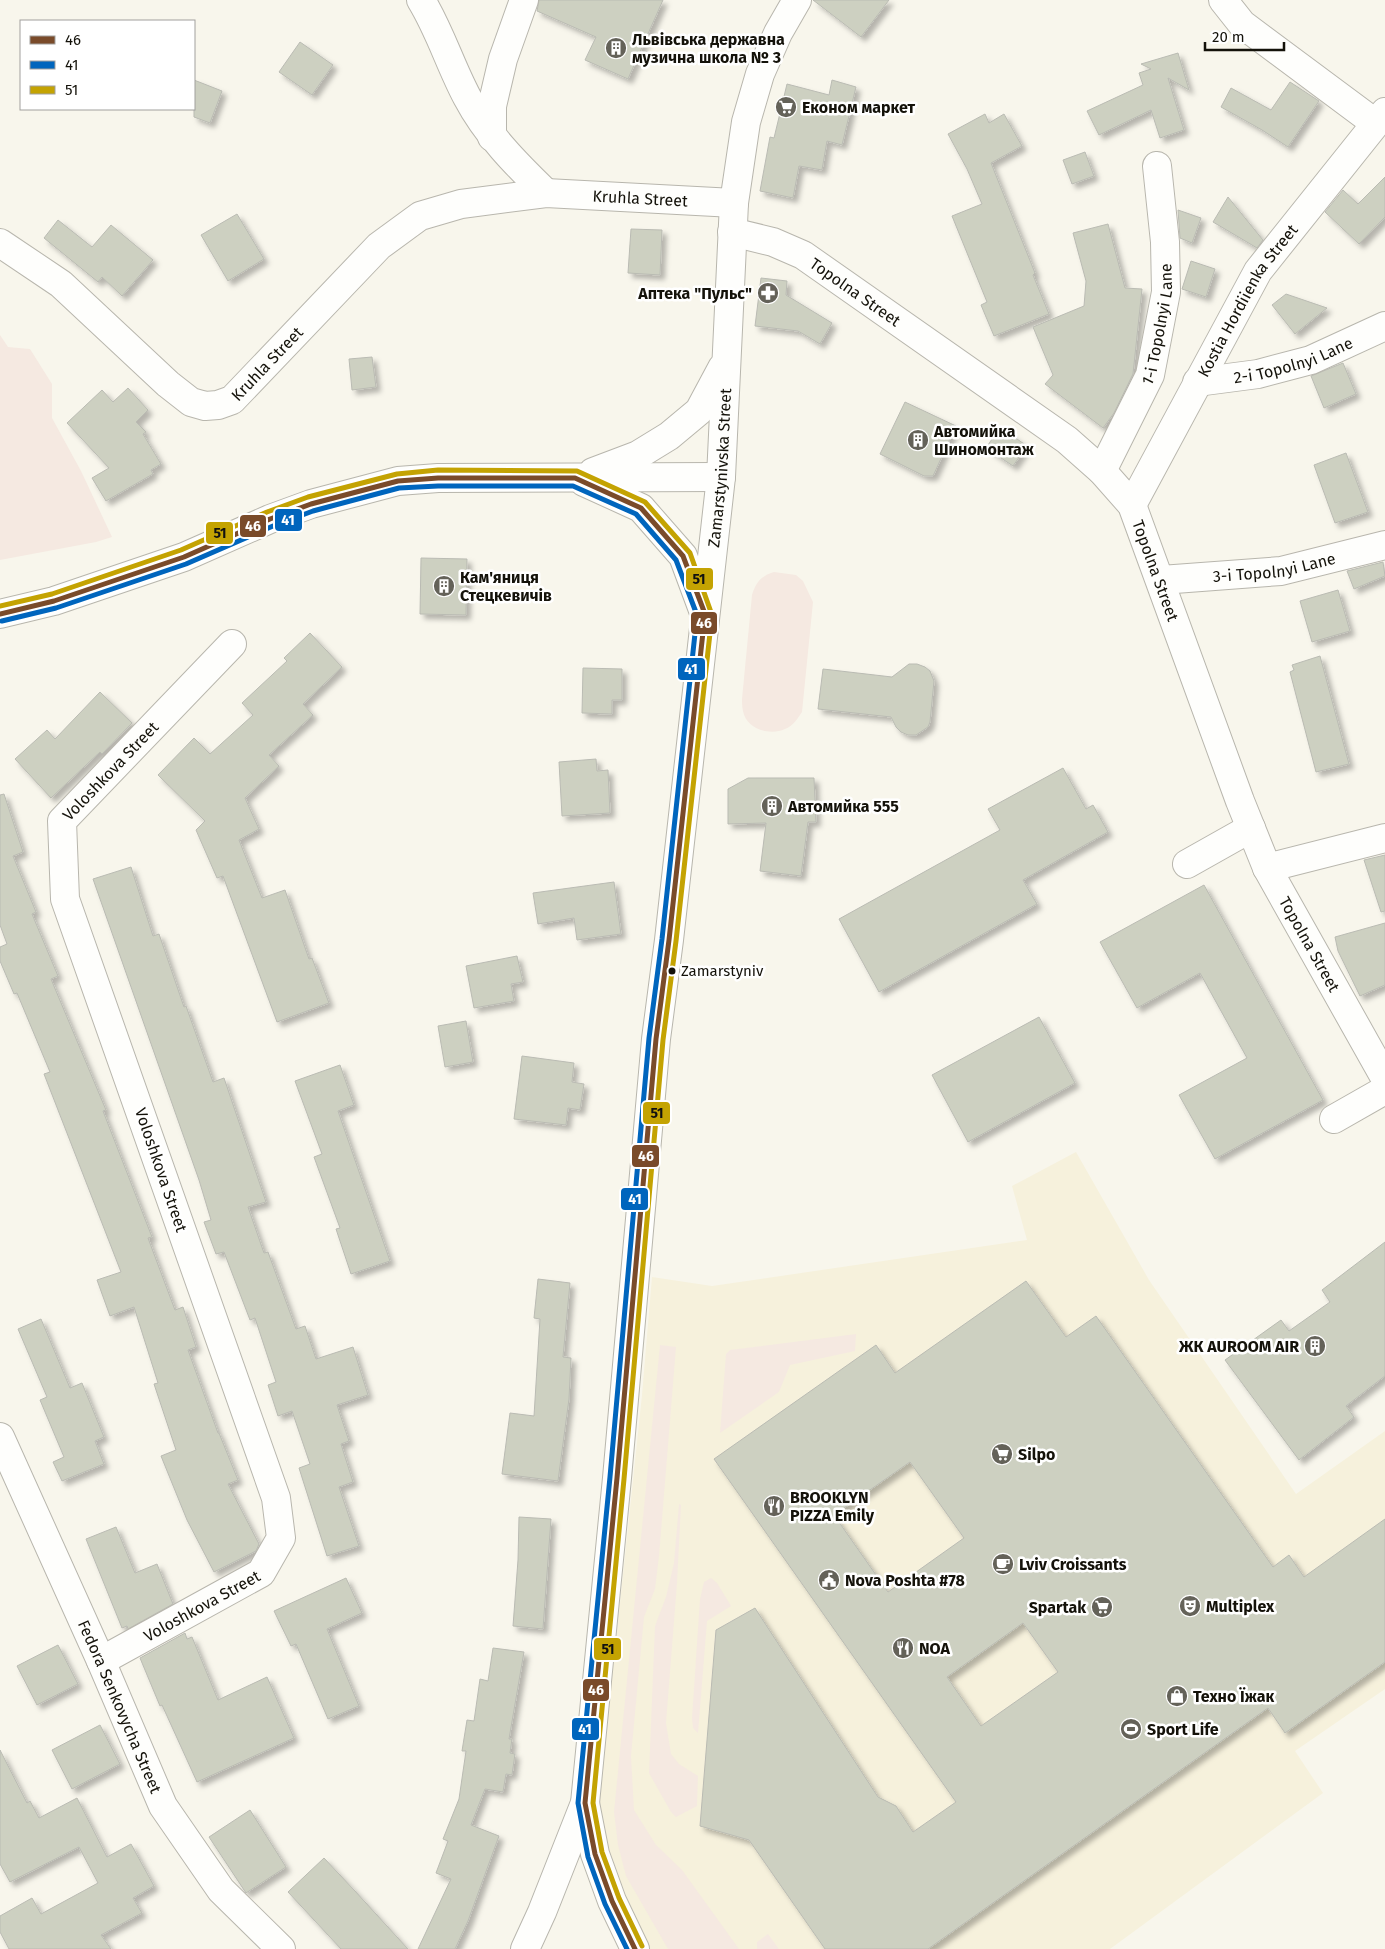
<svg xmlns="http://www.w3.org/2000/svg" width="1385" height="1949" viewBox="0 0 1385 1949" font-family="'Fira Sans',sans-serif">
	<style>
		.built { fill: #f6f1dc }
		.green { fill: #f5e9e1 }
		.building { fill: #cdd0c1; stroke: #babbb3; fill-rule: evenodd; filter: url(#shadow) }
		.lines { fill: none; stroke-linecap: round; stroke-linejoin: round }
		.street-casing { stroke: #b8b6ad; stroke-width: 30 }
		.secondary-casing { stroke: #b8b6ad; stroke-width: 30 }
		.street { stroke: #fefefc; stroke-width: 28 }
		.secondary { stroke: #fefefc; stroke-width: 28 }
		.bus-1-casing { stroke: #fff; stroke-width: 9 }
		.bus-2-casing { stroke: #fff; stroke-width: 9 }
		.bus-3-casing { stroke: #fff; stroke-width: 9 }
		.bus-1 { stroke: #7a4b2a; stroke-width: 5 }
		.bus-2 { stroke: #0065bd; stroke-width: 5 }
		.bus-3 { stroke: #c4a302; stroke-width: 5 }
		.bus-dot { fill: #14120a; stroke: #fff; stroke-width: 2 }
		.labels { text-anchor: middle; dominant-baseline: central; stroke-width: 5; stroke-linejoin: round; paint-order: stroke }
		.bus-label { font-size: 15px; fill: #14120a; stroke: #fff; text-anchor: start }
		.poi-label { font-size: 16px; font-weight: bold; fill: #14120a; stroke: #fff; text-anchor: start }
		.street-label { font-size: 16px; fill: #14120a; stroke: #fff }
		.line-badge { stroke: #fff; stroke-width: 2 }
		.badge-label { font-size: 14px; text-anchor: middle; font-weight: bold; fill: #fff }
		.pale-badge-label { font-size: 14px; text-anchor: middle; font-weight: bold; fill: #111 }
	</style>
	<defs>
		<filter id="shadow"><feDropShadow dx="4.5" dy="4.5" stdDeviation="2.5" flood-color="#0004"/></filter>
	</defs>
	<rect width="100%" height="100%" fill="#f8f6ec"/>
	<path class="built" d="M1076 1152 1149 1280 1296 1494 1385 1431V1689L1295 1751 1323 1793 1110 1949H649L630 1915 613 1871 598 1811 642 1395 652 1277 712 1286 1027 1240 1012 1186Z"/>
	<g class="green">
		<path d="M0 335 8 347 30 349 52 384V418L81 471 112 537 96 542 0 560Z"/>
		<path d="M774 572 796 575 803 581 813 602 802 712C798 718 793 726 785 729 770 736 746 729 743 711 742 707 742 702 742 699L752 595C756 582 761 576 774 572Z"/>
		<path d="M856 1334 855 1351 790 1365 779 1392 720 1433 726 1354 730 1350Z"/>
		<path d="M660 1345 676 1347 659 1556 655 1589 644 1617 631 1756 634 1810 656 1845 682 1870 739 1949H668L626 1876 618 1845 614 1812Z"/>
		<path d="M679 1504 681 1505 677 1583 666 1723 671 1754 679 1764 698 1776 697 1806 676 1817 671 1812 649 1773 655 1626 666 1597 674 1563Z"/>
		<path d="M711 1578 717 1583 731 1606 707 1621 698 1733 693 1728 692 1718 700 1599 704 1582Z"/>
		<path d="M768 1934 779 1949H757V1942Z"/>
	</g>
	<g class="building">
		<path d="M539 0H663L628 79 585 60 596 37 537 11Z"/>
		<path d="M813 0H889L861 37Z"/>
		<path d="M300 42 333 65 312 95 279 72Z"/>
		<path d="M1178 53 1189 90 1168 78 1184 130 1160 138 1151 110 1099 135 1087 111 1143 85 1139 73 1151 69 1141 64Z"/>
		<path d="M194 80 222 91 210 123 194 117Z"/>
		<path d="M832 80 856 87 842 145 827 141 822 170 799 166 793 198 760 191 770 137 774 138 787 84 829 95Z"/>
		<path d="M1290 82 1319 101 1288 147 1262 130 1221 107 1231 88 1271 110Z"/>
		<path d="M985 114 989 123 1004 114 1022 146 991 163 1035 273 1033 275 1049 314 994 336 981 305 987 302 952 216 982 204 967 169 948 134Z"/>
		<path d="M1085 152 1094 176 1072 184 1063 160Z"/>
		<path d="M1385 177V217L1359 244 1325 212 1343 190 1358 204Z"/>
		<path d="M1228 197 1263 240 1257 248 1213 222Z"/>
		<path d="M1178 210 1201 218 1192 243 1180 238Z"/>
		<path d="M237 214 264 259 228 281 201 235Z"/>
		<path d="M58 220 92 247 111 225 153 260 122 296 102 277 98 282 44 238Z"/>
		<path d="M1108 224 1125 288 1142 289 1133 374 1114 413 1103 428 1045 384 1053 375 1033 327 1084 306 1086 281 1073 233Z"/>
		<path d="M631 229 662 230 660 275 628 273Z"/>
		<path d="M1191 261 1215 269 1206 297 1182 289Z"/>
		<path d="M761 278 787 281 786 295 832 323 820 344 798 331 755 326Z"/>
		<path d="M1286 294 1327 308 1295 334 1272 305Z"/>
		<path d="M372 357 376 387 352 390 349 359Z"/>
		<path d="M1343 363 1356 394 1324 408 1311 376Z"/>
		<path d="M128 388 148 410 136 422 146 432 143 434 161 464 151 470 153 474 106 501 92 478 109 468 67 423 102 390 113 402Z"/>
		<path d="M905 402 956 426 933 476H924L880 454Z"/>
		<path d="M1000 427 1027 446 1013 466 986 448Z"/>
		<path d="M1346 453 1368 512 1335 523 1314 465Z"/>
		<path d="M421 558 467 559 466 615 420 614Z"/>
		<path d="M1383 562 1385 576 1354 589 1347 571Z"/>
		<path d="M1338 590 1350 631 1312 642 1300 601Z"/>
		<path d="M310 633 342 667 303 704 313 715 269 755 279 766 245 798 259 829 239 840 262 898 285 890 309 959 312 958 329 1003 277 1022 223 876 217 878 196 830 205 821 158 775 194 738 210 754 253 715 242 703 287 661 284 658Z"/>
		<path d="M1320 656 1349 764 1316 772 1290 672 1294 670 1292 665Z"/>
		<path d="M909 664H917L925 667 930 671 934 681 930 722 928 727 916 735H908L901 732 896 727 891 717 818 709 823 669 892 677Z"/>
		<path d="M583 668 622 669V700H612V714L582 713Z"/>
		<path d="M100 692 132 723 102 754 100 752 51 798 15 759 47 730 55 739Z"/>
		<path d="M596 759 597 771 608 770 610 813 562 816 559 762Z"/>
		<path d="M1063 768 1086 809 1093 805 1108 832 1023 880 1037 904 879 992 839 919 1000 830 988 809Z"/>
		<path d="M748 778H814L816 822H808L801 876 760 871 766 823 728 824V789Z"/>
		<path d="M4 794 23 852 13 856 36 912 32 914 58 976 51 979 106 1110 103 1111 152 1237 148 1238 175 1310 183 1307 196 1347 188 1350 218 1433H219L238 1480 228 1484 259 1544 256 1551 214 1572 187 1520 161 1456 176 1450 154 1384 158 1383 134 1307 110 1316 97 1280 121 1272 44 1074 50 1072 17 993 14 994 0 961V947L7 944 0 925V795Z"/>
		<path d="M1385 855V911L1381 912 1364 860Z"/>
		<path d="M131 867 153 936 159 934 184 1007 186 1006 213 1082 224 1078 266 1202 248 1207 264 1253 268 1252 296 1329 305 1326 316 1359 353 1347 368 1395 337 1405 349 1441 341 1444 353 1482 339 1487 359 1546 327 1556 299 1468 310 1464 292 1411 278 1416 268 1385 276 1382 255 1318 250 1320 224 1252 216 1254 204 1222 211 1220 199 1180 93 879Z"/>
		<path d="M614 882 621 934 577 940 574 918 538 924 533 893Z"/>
		<path d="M1204 885 1323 1100 1215 1159 1179 1095 1247 1058 1200 973 1137 1008 1100 942Z"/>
		<path d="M1385 923V985L1360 996 1338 951 1335 937Z"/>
		<path d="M517 956 523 982 511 984 514 1001 474 1008 466 966Z"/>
		<path d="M1039 1017 1075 1083 968 1142 932 1075Z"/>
		<path d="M466 1021 473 1062 445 1067 438 1026Z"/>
		<path d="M522 1056 574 1063 572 1082 584 1084 580 1110 568 1108 566 1125 514 1119Z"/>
		<path d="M340 1065 354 1105 338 1111 390 1261 351 1274 336 1229 340 1228 314 1157 322 1154 295 1081Z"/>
		<path d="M1385 1242V1376L1346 1406 1354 1417 1299 1460 1225 1360 1281 1320 1289 1331 1330 1302 1322 1290Z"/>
		<path d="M538 1279 570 1283 563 1357 571 1358 569 1399 558 1481 502 1474 510 1413 534 1416 540 1319 534 1318Z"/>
		<path d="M1026 1281 1066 1337 1096 1316 1273 1567 1289 1555 1304 1577 1385 1519V1662L1285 1733 1268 1708 928 1949H825L749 1840 700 1826 716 1630 755 1608 878 1797 896 1806 913 1832 956 1802 714 1459 876 1345 895 1373ZM910 1462 964 1538 888 1592 834 1515ZM1023 1623 1058 1672 981 1726 947 1677Z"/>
		<path d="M41 1319 70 1388 82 1383 104 1437 95 1441 104 1464 62 1481 53 1462 64 1457 40 1400 47 1397 18 1329Z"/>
		<path d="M519 1517 551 1519 543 1629 513 1626 518 1560Z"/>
		<path d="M116 1527 135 1573 157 1564 173 1604 128 1629 127 1626 122 1628 86 1539Z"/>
		<path d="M346 1578 362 1613 327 1629 359 1706 328 1719 296 1644 291 1646 274 1611Z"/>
		<path d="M185 1633 187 1639 192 1637 218 1700 267 1677 294 1738 197 1782 162 1705 160 1706 140 1658Z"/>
		<path d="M58 1645 78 1684 37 1705 17 1666Z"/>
		<path d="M493 1648 524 1652 509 1739H512L510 1753 515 1754 512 1775 506 1774 503 1792 485 1789 471 1825 499 1836 468 1921 455 1949H418L451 1879 436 1873 448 1841 443 1839 459 1799 466 1751H462L467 1720 474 1721 480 1679 488 1681Z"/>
		<path d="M100 1725 120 1764 72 1789 52 1750Z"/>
		<path d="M0 1750 27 1803 30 1801 39 1818 77 1798 107 1857 131 1844 154 1886 133 1898 142 1913 101 1935 111 1949H9L0 1932V1916L32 1898 41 1914 98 1883 79 1847 10 1882 0 1864Z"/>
		<path d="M250 1810 286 1867 246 1893 209 1837Z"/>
		<path d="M324 1858 355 1891 408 1949H341L288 1892Z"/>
	</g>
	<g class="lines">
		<g class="street-casing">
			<g id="street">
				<path d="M421 0C440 31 450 65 467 97 487 135 516 164 546 193"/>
				<path d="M1223 0 1242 24 1375 123"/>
				<path d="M492 137V106L503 59 524 0"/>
				<path id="s1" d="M732 232 773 242 803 255 1067 440 1102 471 1132 505 1240 801 1267 868 1385 1078"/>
				<path id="s2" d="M0 243 61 284 168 384 191 402 205 406 218 405 232 400 379 246 420 216 461 204 546 193 734 203"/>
				<path id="s3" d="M1197 382 1258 374 1311 360 1385 326"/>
				<path id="s4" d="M1102 471 1150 375 1166 292 1165 242 1157 166"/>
				<path id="s5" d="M1132 505 1258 271 1385 112"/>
				<path id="s6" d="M1161 580 1281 571 1385 545"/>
				<path d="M1187 864 1251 828"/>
				<path d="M1267 868 1385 838"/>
				<path d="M1334 1119 1385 1090"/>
				<path id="s7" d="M0 1437 101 1661 163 1806 221 1890 281 1949"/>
				<path id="s8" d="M101 1661 261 1573 281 1538 276 1498 65 899 62 821 232 644"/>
			</g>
		</g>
		<g class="secondary-casing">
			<g id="secondary">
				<path d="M593 472 638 455 669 436 699 411 722 368"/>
				<path d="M584 482 641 508 683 556 703 610"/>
				<path d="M0 614 54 601 184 557 270 519 311 504 398 481 438 478 721 477"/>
				<path d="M585 1803 595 1854 612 1901 635 1949"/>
				<path id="s9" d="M525 1949 542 1912 585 1803 617 1478 656 1039 669 940 721 477 734 203 746 122 760 74 778 33 797 0"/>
			</g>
		</g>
		<use href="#street" class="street"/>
		<use href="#secondary" class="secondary"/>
		<g class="bus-1-casing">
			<path id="bus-1" d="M0 614 54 601 184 557 270 519 311 504 398 481 438 478H575L641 508 683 556 705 614 669 940 656 1039 617 1478 585 1803 595 1854 612 1901 635 1949"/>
		</g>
		<g class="bus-2-casing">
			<path id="bus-2" d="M2 621 56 608 186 564 273 526 313 511 399 488 438 486H573L636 514 676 560 697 615 662 939 649 1038 610 1477 578 1803 588 1857 605 1904 627 1949"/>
		</g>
		<g class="bus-3-casing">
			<path id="bus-3" d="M0 606 52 594 181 550 267 512 308 497 397 474 438 470 577 471 645 502 690 553 712 615 676 941 663 1040 624 1479 593 1803 602 1852 619 1898 642 1946"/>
		</g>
		<use href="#bus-1" class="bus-1"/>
		<use href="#bus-2" class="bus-2"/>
		<use href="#bus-3" class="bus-3"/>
	</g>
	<defs>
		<g id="building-disc" transform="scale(1.125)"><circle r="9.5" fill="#646259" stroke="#fff"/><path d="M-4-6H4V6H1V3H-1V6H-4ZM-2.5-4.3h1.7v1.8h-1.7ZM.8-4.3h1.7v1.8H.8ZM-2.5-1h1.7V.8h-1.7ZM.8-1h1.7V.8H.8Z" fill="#fff"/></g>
		<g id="supermarket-disc" transform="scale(1.125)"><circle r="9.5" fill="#646259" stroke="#fff"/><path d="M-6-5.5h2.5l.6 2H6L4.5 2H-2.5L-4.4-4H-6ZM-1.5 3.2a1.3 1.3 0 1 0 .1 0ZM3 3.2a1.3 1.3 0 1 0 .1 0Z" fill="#fff"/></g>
		<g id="pharmacy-disc" transform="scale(1.125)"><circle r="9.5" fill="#646259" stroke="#fff"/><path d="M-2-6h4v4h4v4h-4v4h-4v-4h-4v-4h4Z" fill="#fff"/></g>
		<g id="restaurant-disc" transform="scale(1.125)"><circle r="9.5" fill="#646259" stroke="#fff"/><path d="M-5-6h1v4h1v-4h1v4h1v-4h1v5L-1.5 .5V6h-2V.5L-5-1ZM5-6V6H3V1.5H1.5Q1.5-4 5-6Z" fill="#fff"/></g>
		<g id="cafe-disc" transform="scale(1.125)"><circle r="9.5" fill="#646259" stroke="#fff"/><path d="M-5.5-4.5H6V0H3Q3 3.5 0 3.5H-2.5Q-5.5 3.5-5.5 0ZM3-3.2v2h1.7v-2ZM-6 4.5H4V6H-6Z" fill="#fff"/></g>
		<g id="civic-disc" transform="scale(1.125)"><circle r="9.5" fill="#646259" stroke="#fff"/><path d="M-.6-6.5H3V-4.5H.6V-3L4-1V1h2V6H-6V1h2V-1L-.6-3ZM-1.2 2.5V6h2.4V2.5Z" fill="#fff"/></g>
		<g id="theatre-disc" transform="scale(1.125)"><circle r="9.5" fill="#646259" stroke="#fff"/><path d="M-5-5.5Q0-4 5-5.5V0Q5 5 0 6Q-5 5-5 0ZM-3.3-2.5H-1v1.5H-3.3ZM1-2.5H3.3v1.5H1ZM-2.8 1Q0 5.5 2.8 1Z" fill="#fff"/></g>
		<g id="shop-disc" transform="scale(1.125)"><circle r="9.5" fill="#646259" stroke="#fff"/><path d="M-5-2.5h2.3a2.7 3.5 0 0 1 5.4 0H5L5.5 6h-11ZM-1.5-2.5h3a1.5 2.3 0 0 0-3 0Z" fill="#fff"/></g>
		<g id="stadium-disc" transform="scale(1.125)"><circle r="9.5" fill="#646259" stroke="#fff"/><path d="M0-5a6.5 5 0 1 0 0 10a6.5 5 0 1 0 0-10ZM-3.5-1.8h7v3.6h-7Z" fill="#fff"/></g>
	</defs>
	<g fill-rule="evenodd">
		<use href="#building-disc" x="616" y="48"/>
		<use href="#supermarket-disc" x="786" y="107"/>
		<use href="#pharmacy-disc" x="768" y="293"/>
		<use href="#building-disc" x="918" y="440"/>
		<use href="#building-disc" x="444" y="586"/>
		<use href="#building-disc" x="772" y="806"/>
		<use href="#building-disc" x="1315" y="1346"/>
		<use href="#supermarket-disc" x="1002" y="1454"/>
		<use href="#restaurant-disc" x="774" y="1506"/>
		<use href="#cafe-disc" x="1003" y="1564"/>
		<use href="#civic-disc" x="829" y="1580"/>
		<use href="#theatre-disc" x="1190" y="1606"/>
		<use href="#supermarket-disc" x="1102" y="1607"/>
		<use href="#restaurant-disc" x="903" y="1648"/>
		<use href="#shop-disc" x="1177" y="1696"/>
		<use href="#stadium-disc" x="1131" y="1729"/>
	</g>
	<circle class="bus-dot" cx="672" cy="971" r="4.5"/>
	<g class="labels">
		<g class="bus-label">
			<text x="681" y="971">Zamarstyniv</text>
		</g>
		<g class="poi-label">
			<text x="632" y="39">Львівська державна<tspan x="632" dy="18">музична школа № 3</tspan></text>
			<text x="802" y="107">Економ маркет</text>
			<text x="752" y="293" text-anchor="end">Аптека "Пульс"</text>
			<text x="934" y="431">Автомийка<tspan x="934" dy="18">Шиномонтаж</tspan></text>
			<text x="460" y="577">Кам'яниця<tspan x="460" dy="18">Стецкевичів</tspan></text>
			<text x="788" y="806">Автомийка 555</text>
			<text x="1299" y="1346" text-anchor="end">ЖК AUROOM AIR</text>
			<text x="1018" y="1454">Silpo</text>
			<text x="790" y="1497">BROOKLYN<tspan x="790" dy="18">PIZZA Emily</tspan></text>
			<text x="1019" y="1564">Lviv Croissants</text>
			<text x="845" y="1580">Nova Poshta #78</text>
			<text x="1206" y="1606">Multiplex</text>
			<text x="1086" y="1607" text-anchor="end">Spartak</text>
			<text x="919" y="1648">NOA</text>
			<text x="1193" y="1696">Техно Їжак</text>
			<text x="1147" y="1729">Sport Life</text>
		</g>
		<g class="street-label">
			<text stroke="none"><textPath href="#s2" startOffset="778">Kruhla Street</textPath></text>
			<text stroke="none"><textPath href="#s1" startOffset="139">Topolna Street</textPath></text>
			<text stroke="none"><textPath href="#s5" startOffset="235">Kostia Hordiienka Street</textPath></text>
			<text stroke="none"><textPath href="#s4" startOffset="159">1-i Topolnyi Lane</textPath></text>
			<text stroke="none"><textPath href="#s3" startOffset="99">2-i Topolnyi Lane</textPath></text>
			<text stroke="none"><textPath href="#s2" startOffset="342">Kruhla Street</textPath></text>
			<text stroke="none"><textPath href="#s9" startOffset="1500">Zamarstynivska Street</textPath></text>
			<text stroke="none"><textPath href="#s6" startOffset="114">3-i Topolnyi Lane</textPath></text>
			<text stroke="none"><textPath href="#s1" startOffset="559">Topolna Street</textPath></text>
			<text stroke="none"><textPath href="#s8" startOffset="1046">Voloshkova Street</textPath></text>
			<text stroke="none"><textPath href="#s1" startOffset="964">Topolna Street</textPath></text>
			<text transform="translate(161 1170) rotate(71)">Voloshkova Street</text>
			<text stroke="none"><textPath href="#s8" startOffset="115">Voloshkova Street</textPath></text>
			<text stroke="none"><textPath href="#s7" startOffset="295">Fedora Senkovycha Street</textPath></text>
		</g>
	</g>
	<g class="line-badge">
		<rect x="274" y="508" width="29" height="24" rx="5" fill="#0065bd"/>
		<rect x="239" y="514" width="28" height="24" rx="5" fill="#7a4b2a"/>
		<rect x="205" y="521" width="29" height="24" rx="5" fill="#c4a302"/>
		<rect x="685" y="567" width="29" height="24" rx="5" fill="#c4a302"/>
		<rect x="690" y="611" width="28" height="24" rx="5" fill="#7a4b2a"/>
		<rect x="677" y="657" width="29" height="24" rx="5" fill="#0065bd"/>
		<rect x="642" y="1101" width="29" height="24" rx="5" fill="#c4a302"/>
		<rect x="631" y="1144" width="29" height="24" rx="5" fill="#7a4b2a"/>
		<rect x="620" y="1187" width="29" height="24" rx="5" fill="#0065bd"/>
		<rect x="593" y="1637" width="29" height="24" rx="5" fill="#c4a302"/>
		<rect x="582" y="1678" width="28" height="24" rx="5" fill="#7a4b2a"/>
		<rect x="571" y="1717" width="29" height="24" rx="5" fill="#0065bd"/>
	</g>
	<g class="badge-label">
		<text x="288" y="525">41</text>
		<text x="253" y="531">46</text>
		<text x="704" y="628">46</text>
		<text x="691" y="674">41</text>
		<text x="646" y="1161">46</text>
		<text x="635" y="1204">41</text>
		<text x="596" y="1695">46</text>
		<text x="585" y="1734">41</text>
	</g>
	<g class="pale-badge-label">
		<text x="220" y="538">51</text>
		<text x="699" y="584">51</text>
		<text x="657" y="1118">51</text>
		<text x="608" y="1654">51</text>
	</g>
	<rect x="20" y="20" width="175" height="90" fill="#ffffff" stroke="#a1a09d"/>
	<rect x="30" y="36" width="25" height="8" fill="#7a4b2a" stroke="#a1a09d"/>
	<text x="65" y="45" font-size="15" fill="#14120a">46</text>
	<rect x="30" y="61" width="25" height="8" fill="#0065bd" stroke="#a1a09d"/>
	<text x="65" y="70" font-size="15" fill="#14120a">41</text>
	<rect x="30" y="86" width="25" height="8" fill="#c4a302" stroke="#a1a09d"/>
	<text x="65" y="95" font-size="15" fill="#14120a">51</text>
	<path d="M1205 42v8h79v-8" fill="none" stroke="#14120a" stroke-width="2.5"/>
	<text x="1212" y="42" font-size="15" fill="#14120a" stroke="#ffffff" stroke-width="4" paint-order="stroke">20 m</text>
</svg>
